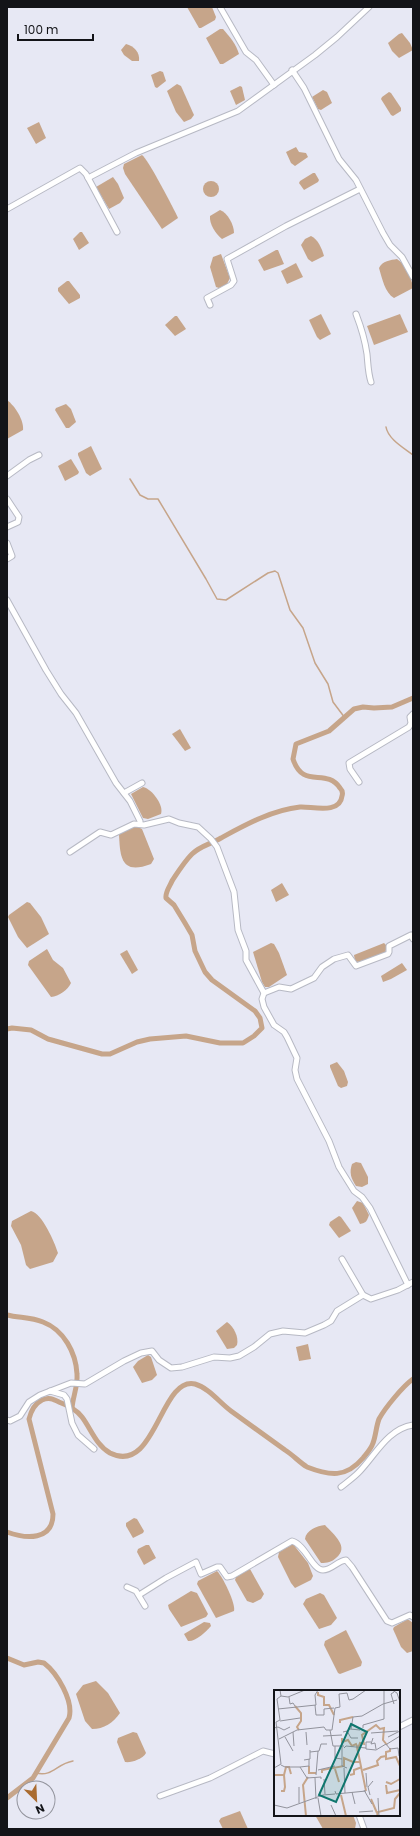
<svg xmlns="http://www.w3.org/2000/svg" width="420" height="1836" viewBox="0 0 420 1836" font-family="Poppins,sans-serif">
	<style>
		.water { fill: #c6a58a }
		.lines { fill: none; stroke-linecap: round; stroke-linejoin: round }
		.stream { stroke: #c6a58a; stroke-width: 1.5 }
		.canal { stroke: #c6a58a; stroke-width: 5 }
		.street-casing { stroke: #b7b9c4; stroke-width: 7 }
		.street { stroke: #fff; stroke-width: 5 }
		.inset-river { fill: none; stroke: #c6a58a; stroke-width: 2 }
		.inset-road { fill: none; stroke: #92939c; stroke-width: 1 }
		.view { fill: #0f766e; fill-opacity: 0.15; stroke: #0f766e; stroke-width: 2 }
		.inset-edge { fill: none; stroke: #131418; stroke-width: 2 }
	</style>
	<rect width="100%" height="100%" fill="#e7e8f4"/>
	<g class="water">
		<path d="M187 7H212L216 17 215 20 201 28H199Z"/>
		<path d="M220 29H223C230 37 236 44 239 54L223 64H220L206 38Z"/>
		<path d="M402 33 410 43 413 50 399 58 392 51 388 43 399 34Z"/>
		<path d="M126 44C134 46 140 52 139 61H132L124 55 121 50Z"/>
		<path d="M160 71 163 72 166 81 157 88 155 87 151 75Z"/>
		<path d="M177 84 181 86 194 115 191 119 184 122 176 112 167 91Z"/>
		<path d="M240 86 242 87 245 100 236 105 230 91Z"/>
		<path d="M323 90 327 92 332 103 321 110 318 109 312 97Z"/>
		<path d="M389 92 391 93 401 108V111L393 116 391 115 381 99 382 97Z"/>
		<path d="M39 122 46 138 36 144 27 128Z"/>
		<path d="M296 147 299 152 306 153 308 157 295 166 291 163 286 152Z"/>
		<path d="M142 155C148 159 174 209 178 218L162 229 125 174 123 168 124 164Z"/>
		<path d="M313 173H315L319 180 318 182 304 190 299 183 300 181Z"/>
		<path d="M113 177 118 184 124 198 120 203 109 209 96 187Z"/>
		<circle cx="211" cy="189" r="8"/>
		<path d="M220 210C228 213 234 225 234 233L222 239C216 234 209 224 210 216Z"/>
		<path d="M80 232H82L89 243 79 250 73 239Z"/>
		<path d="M311 236C318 239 322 249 324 256L312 262 308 259 301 245 305 239Z"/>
		<path d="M276 250H278L284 264 264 271 258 260Z"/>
		<path d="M221 254 230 278 227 284 219 288 216 287 210 267 213 257Z"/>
		<path d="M397 259C405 264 412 278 413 288L394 298C385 293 382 278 379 268 382 261 391 260 397 259Z"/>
		<path d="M296 263 303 277 287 284 281 271Z"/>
		<path d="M67 281H69L80 295V298L69 304 58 291V288Z"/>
		<path d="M321 314 331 334 320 340 317 337 309 320Z"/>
		<path d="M400 314 408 332 374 345 367 326Z"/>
		<path d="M175 316H177L186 329 175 336 165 325Z"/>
		<path d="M7 400C15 406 24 420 23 430L7 439Z"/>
		<path d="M66 404 71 409 76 422 69 428H66L55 410 56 408Z"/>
		<path d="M91 446 102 469 90 476 86 473 78 455V453Z"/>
		<path d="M71 459 79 472 78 474 65 481 58 466Z"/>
		<path d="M180 729 191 748 185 751 172 734Z"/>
		<path d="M143 787C152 789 164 805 161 814L148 819 143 818 131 794Z"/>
		<path d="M136 826 142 829 154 859 151 864C122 875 120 859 119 834Z"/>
		<path d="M282 883 289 895 276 902 271 890Z"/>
		<path d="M27 902 30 903 41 917 49 934 27 948 18 937 8 917 9 915Z"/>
		<path d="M271 943 274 944 279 953 287 975 269 987H265L262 982 253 952Z"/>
		<path d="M384 943 387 946 385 953 358 962 355 961 354 955Z"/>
		<path d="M47 949 53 960 63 968 71 983C68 990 59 996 51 997L28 965 29 961Z"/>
		<path d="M127 950 138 970 132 974 120 954Z"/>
		<path d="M402 963 407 970 391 979 383 982 381 976Z"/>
		<path d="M337 1062 344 1071 348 1082 347 1086 341 1088 338 1086 330 1067V1065Z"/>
		<path d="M356 1162 361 1163 368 1177V1184L362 1187 356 1186C351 1178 349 1173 352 1164Z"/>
		<path d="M357 1201 363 1203 369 1215C367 1221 366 1223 360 1224L352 1208Z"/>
		<path d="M31 1211C42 1213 55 1243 58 1253L53 1262 30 1269 26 1265 21 1245 11 1226 12 1221Z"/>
		<path d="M339 1216 341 1217 351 1231 339 1238 329 1225 330 1222Z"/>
		<path d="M227 1322C234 1327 239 1337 237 1345L234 1348 227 1349 216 1331Z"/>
		<path d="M308 1344 311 1359 299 1361 296 1347Z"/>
		<path d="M148 1355 151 1357 157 1375 152 1380 142 1383 133 1367 138 1361Z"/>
		<path d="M134 1518 137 1519 144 1531 143 1533 133 1538 126 1526V1523Z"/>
		<path d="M325 1525C334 1535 350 1547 336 1558 332 1562 327 1563 321 1563L305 1539C306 1530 317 1526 325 1525Z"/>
		<path d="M293 1544 308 1563 313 1576 311 1580 295 1588 291 1583 278 1557 279 1552Z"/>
		<path d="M146 1545H149L156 1558 144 1565 137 1552 138 1549Z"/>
		<path d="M250 1569 264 1594 261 1599 253 1603 247 1601 235 1580 236 1577Z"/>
		<path d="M217 1571C223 1577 236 1604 234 1611L216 1618 197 1584 198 1581Z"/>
		<path d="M191 1591 197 1593 208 1614 206 1617 181 1627 169 1609 168 1605Z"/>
		<path d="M320 1593 324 1595 337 1618 331 1625 319 1629 303 1604 306 1599Z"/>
		<path d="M406 1620H409L413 1623V1651L407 1653 401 1647 393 1629 394 1627Z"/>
		<path d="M204 1622 210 1623 211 1626C206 1632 195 1642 188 1641L184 1634Z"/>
		<path d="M346 1630 362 1662 361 1666 340 1674 338 1673 324 1645 325 1641Z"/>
		<path d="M96 1681 108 1693 120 1713C113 1723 104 1729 92 1729L85 1721 76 1694 83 1685Z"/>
		<path d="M133 1732 137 1733 146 1753C143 1759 131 1763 125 1762L117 1742 118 1738Z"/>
		<path d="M240 1811 248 1829H223L219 1821 221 1818Z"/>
		<path d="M315 1815H353L356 1823 355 1829H323Z"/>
	</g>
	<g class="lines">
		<g class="stream">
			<path d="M386 427C388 439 404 448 413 455"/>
			<path d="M130 479 140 495 148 499H158L206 579 217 599 226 600 268 573 275 571 278 573 290 610 303 628 315 663 328 684 333 702 345 718"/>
			<path d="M36 1773C53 1777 56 1764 73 1761"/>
		</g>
		<g class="canal">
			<path d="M7 1029 12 1028 31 1030 48 1039 102 1054H110L137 1042 150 1039 186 1036 220 1043H243L254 1036 262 1028 260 1018 255 1011 212 980 205 972 195 951 192 935 185 923 174 905 166 898C165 892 170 886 172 881 178 872 184 862 192 854 200 846 211 844 221 838 245 825 272 810 300 807 311 806 340 815 342 796 343 793 342 790 340 788 326 767 303 790 293 759L296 744 329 731 354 709 363 707 374 708 392 707 413 698"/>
			<path d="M7 1315C19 1318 31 1317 43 1322 64 1330 76 1353 77 1374 78 1386 73 1396 72 1408"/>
			<path d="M7 1532C26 1539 53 1541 53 1514L29 1419C31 1411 34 1404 42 1400 49 1397 53 1399 59 1402 68 1406 76 1409 82 1417 91 1429 96 1445 110 1453 156 1476 160 1376 195 1384 209 1388 220 1403 231 1411 249 1424 267 1437 285 1450 293 1455 299 1462 307 1467 330 1476 346 1478 363 1458 367 1453 371 1449 373 1443 376 1435 376 1427 379 1419 385 1408 403 1386 413 1379"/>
			<path d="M7 1658 24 1665 38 1662 44 1663C57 1673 74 1701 69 1718L33 1778 7 1798"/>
		</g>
		<g class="street-casing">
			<g id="street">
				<path d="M220 7 246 52 256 60 274 85"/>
				<path d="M292 70 304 88 339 159 356 180 383 233 390 245 402 257 413 277"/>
				<path d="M88 178 136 153 238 111 315 55 337 37 369 7"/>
				<path d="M7 209 80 168 86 174 117 232"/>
				<path d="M210 305 207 298 231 285 234 281 227 259 286 226 360 189"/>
				<path d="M356 314C361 327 365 340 367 354 368 364 368 373 371 382"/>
				<path d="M7 476 29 460 39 455"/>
				<path d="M7 499 19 517 18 522 7 527"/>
				<path d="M7 543 12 556 7 559"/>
				<path d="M7 600 46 670 61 694 76 713 116 783 130 801 140 821V824"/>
				<path d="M359 782 350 769 349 763 409 727 411 723 410 717 413 714"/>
				<path d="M124 793 142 783"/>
				<path d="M70 852 100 832 111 835 134 824 144 825 169 819 179 823 198 827 211 839 217 847 234 892 238 930 246 951V960L264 993 262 999 264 1007 274 1025 284 1032 287 1037 297 1058 295 1070 297 1079 329 1141 339 1167 354 1191 362 1197 370 1208 408 1285"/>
				<path d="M264 993 279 987 291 989 314 978 322 967 334 959 348 955 356 966 388 954 389 952V946L411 935 413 939"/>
				<path d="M363 1295 371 1299 398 1290 413 1282"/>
				<path d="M50 1391 64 1395 67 1399 72 1423 78 1435 94 1449"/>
				<path d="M7 1420 10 1421 20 1416 29 1402 40 1395 71 1383 85 1384 124 1361 141 1353 152 1351 159 1360 171 1368 182 1367 214 1357 230 1358 239 1356 254 1347 270 1334 283 1331 305 1333 324 1325 331 1321 337 1311 363 1295 342 1259"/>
				<path d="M341 1487C346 1483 353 1478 358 1473 375 1456 387 1429 413 1425"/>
				<path d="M127 1587 136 1591 145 1606"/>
				<path d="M139 1595 166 1578 196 1562 201 1574 217 1567H220L227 1577 232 1576 292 1541C306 1545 312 1570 323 1570 332 1570 337 1561 346 1560L352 1567 387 1621 392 1623 410 1615 413 1617"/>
				<path d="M399 1727 413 1720"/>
				<path d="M160 1796 210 1778 263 1751 275 1754"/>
				<path d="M359 1815 364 1829"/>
			</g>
		</g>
		<use href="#street" class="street"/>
	</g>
	<g transform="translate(274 1690)">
		<rect width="126" height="126" fill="#e7e8f4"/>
		<path class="inset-river" d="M44 2V5L50 7V15H55L60 25M21 16 27 23V31L23 37 25 40M66 33V30L79 27M68 48V52L74 50 78 56 82 54 84 58 86 53 90 54 88 45 102 35 106 39 110 38 109 50 113 55M83 57 92 101M116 58V61L112 62V69L122 67 126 76M35 76V83H42M61 79 65 92M89 80 104 75 103 71 107 67 112 66M48 83V80L70 76V68L79 72H86M0 85H10L11 97 10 101H7M10 85 12 77H15L17 84M76 85 80 84V80L88 77M112 92 117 94 126 89M112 95 113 103 126 100M67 105 72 126M97 109 103 123M32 126 29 95 34 87M103 126 104 122 120 118 121 109 126 103"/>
		<path class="inset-road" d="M118 0 123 3 126 12M7 6 14 7 31 0M15 7 16 14 19 13 21 16M120 14 117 4 120 2M41 15 42 25H50V19L60 18M4 19 42 15 41 5 44 0M6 31 26 28M0 38 4 37 10 40 16 37M89 38V35L110 29V0M77 39 79 27 88 26 109 14 123 10M56 40 59 56H70M19 42 20 56M32 42 33 55M69 42 73 41 77 48H84M72 42 76 39 86 40M97 43 124 41M49 46 68 45M11 47 19 61M114 47 126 41M99 48 97 54 101 53 102 59M5 49 23 40 50 37 52 40H58L61 18 66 17 65 4 73 3 75 10 79 9 92 0M97 52H92V59L102 60 112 54 116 59 124 58 125 66M113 54 126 46M61 56V68L68 69M68 56V76L73 78M70 58 72 56 92 58M36 60V62L45 61 47 54H53M30 70 36 69V62M7 75 11 77H26L33 88 47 87V89M26 77 35 76V69M0 78 7 74 2 32 6 30 3 9 7 6 6 0M70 78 71 103M44 80 61 76M92 83 93 97M42 85 44 61M41 88 42 109M50 89 51 104M25 97V113M90 100 98 114M61 101 62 104 92 101M78 102 81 114M96 105 94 97 99 91M44 108 47 126M104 108 105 126M0 115 13 118 49 105 61 104M57 115 62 126M85 122 99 121"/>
		<path class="view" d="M77 34 93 42 62 112 45 105Z"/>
		<rect width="126" height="126" class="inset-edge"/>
	</g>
	<rect width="420" height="1836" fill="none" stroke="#131418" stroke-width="16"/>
	<g transform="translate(36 1800) rotate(156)"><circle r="19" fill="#e7e8f4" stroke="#92939c"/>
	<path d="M0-3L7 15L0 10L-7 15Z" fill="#aa6c31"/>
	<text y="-6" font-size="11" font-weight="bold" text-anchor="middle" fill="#131418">N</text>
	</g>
	<path d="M18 34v6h75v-6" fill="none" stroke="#131418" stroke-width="2"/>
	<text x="24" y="34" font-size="12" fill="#131418" stroke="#e7e8f4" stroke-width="3" paint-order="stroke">100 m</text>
</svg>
